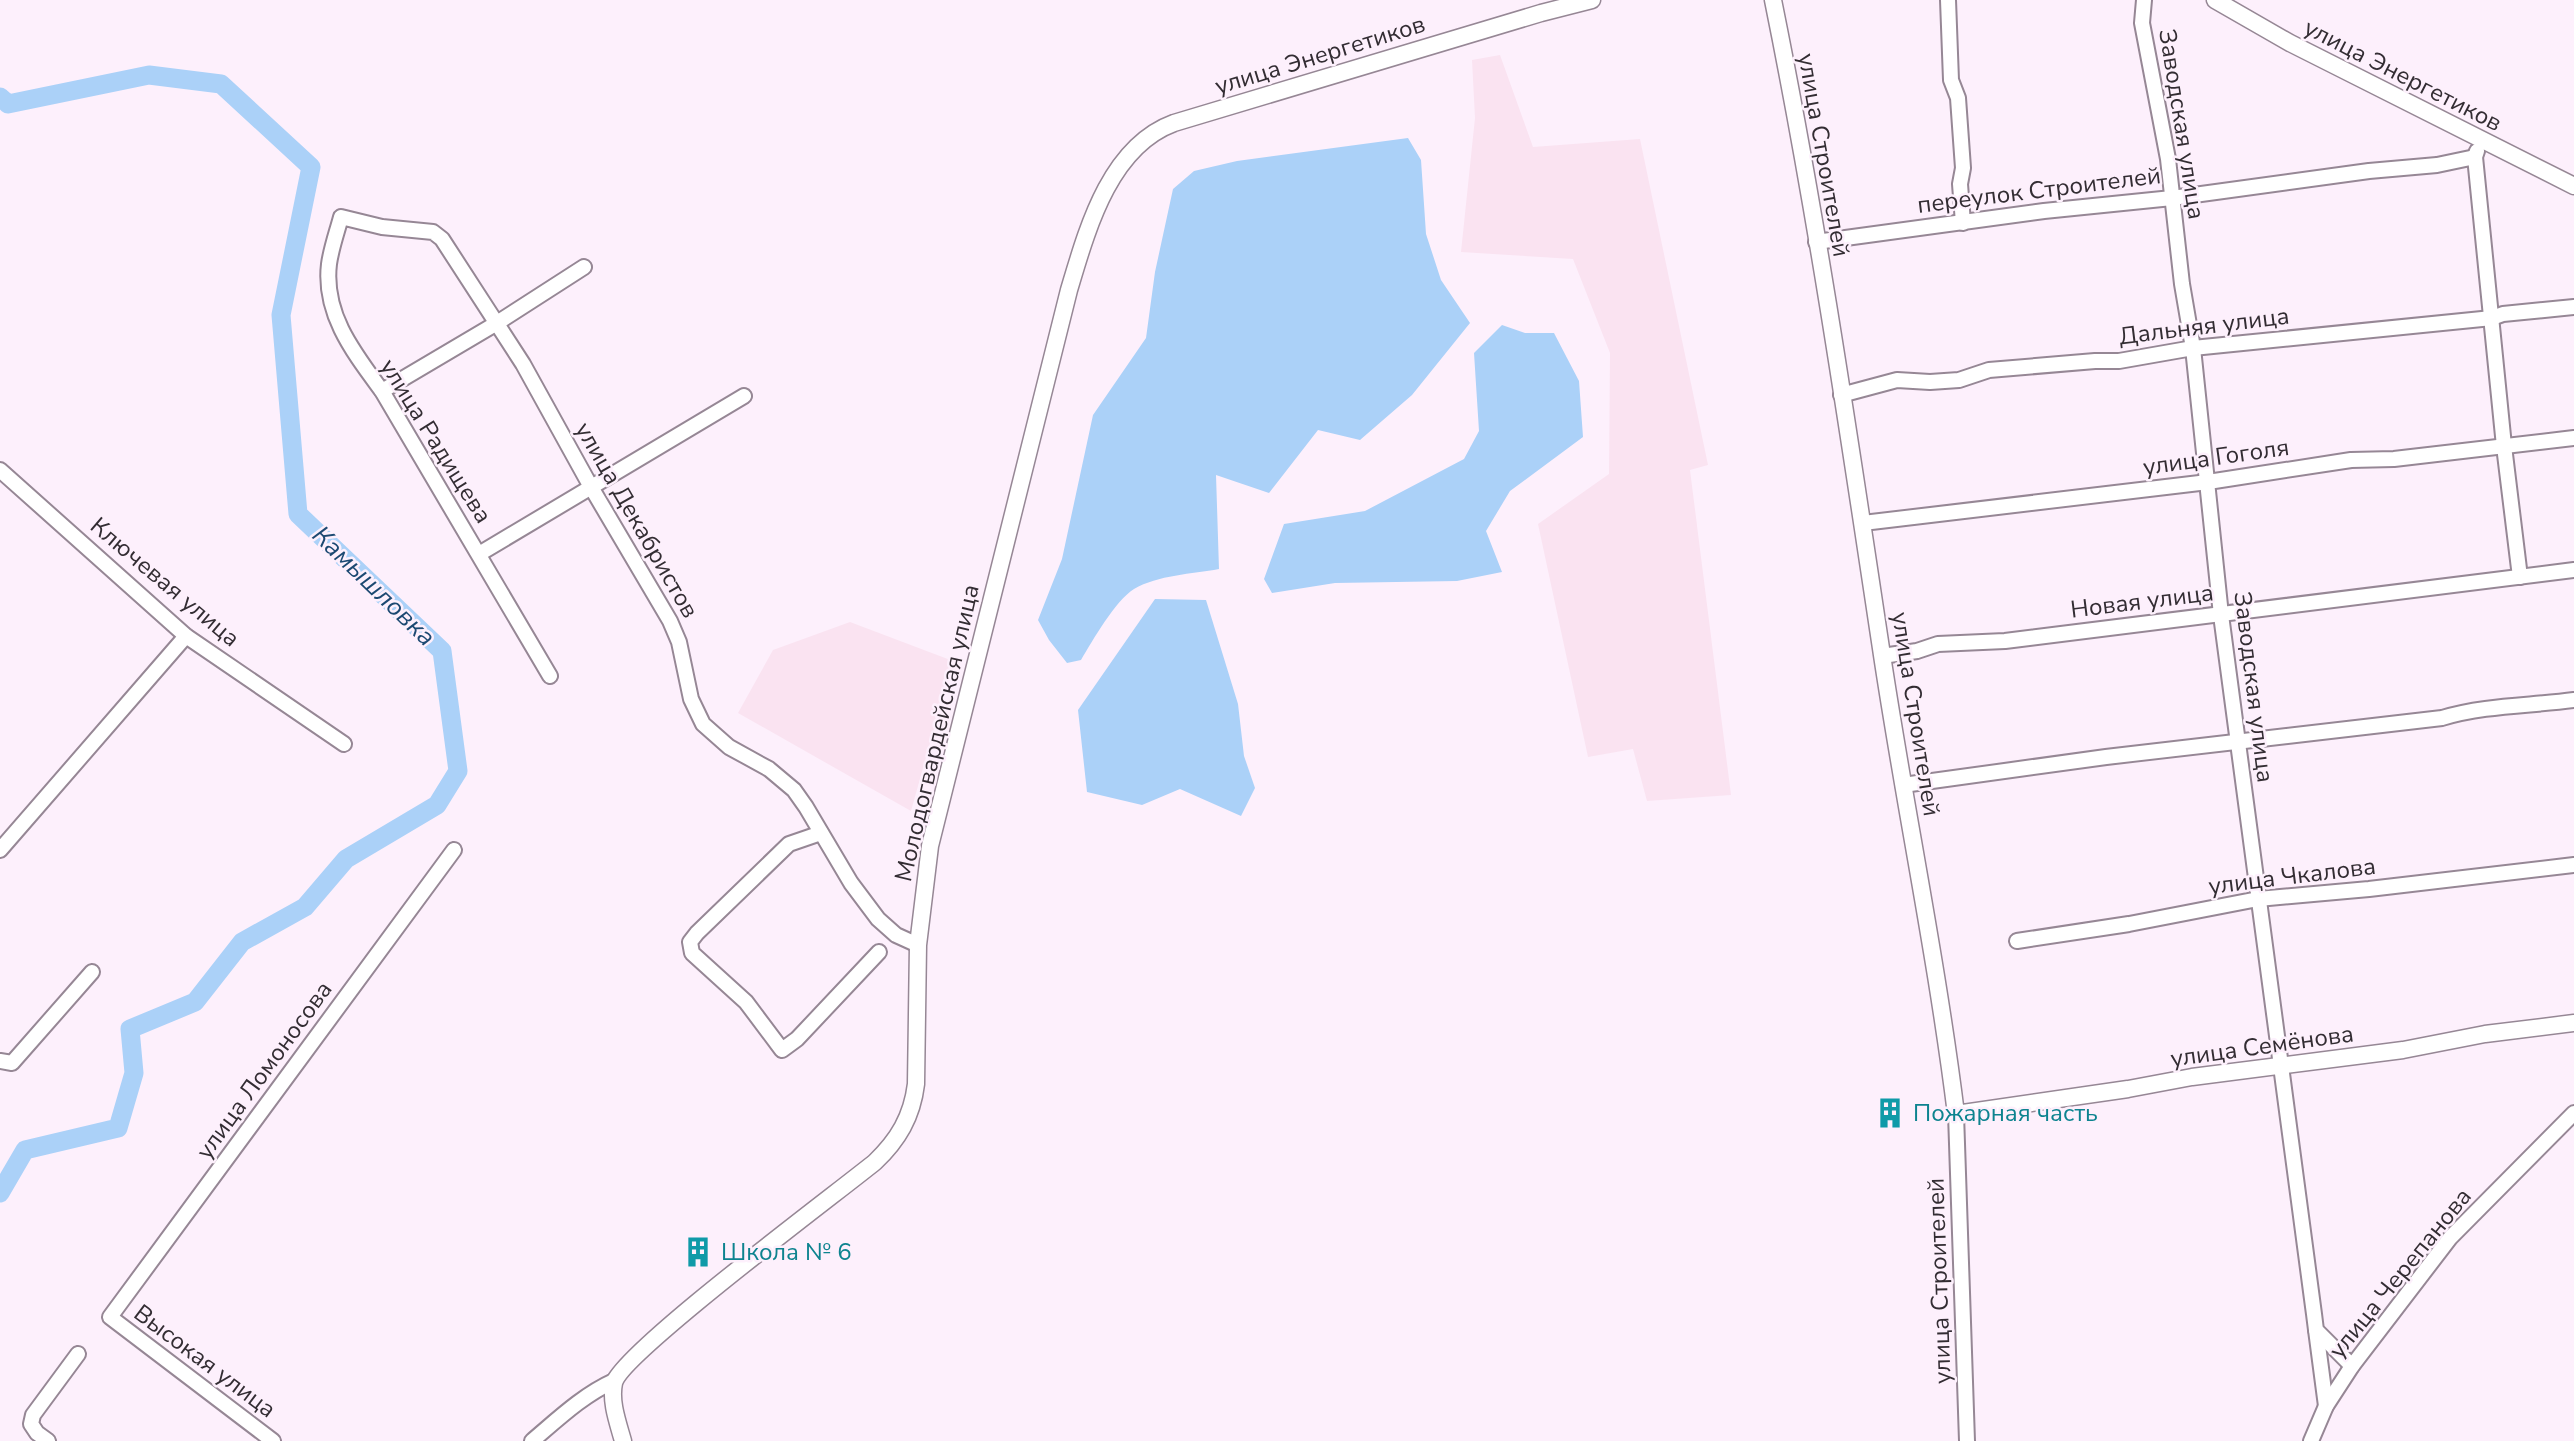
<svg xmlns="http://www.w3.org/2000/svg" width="2574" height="1441" viewBox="0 0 2574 1441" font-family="'Nunito Sans',sans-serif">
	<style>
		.industrial { fill: #fae3f1 }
		.water { fill: #abd1f8 }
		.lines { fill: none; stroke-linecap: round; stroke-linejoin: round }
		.river { stroke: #abd1f8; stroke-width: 19 }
		.minor-casing { stroke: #968795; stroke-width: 18 }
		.tertiary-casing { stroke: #968795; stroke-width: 19 }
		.minor { stroke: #fff; stroke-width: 14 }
		.tertiary { stroke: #fff; stroke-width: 16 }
		.labels { text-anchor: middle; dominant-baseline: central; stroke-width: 5; stroke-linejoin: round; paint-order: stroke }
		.street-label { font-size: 24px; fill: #332d33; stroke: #fdf0fc }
		.culture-label { font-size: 24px; fill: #0d838f; stroke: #fdf0fc; text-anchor: start }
		.water-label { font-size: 26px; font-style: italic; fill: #1c4972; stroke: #fdf0fc }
	</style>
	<rect width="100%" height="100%" fill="#fdf0fc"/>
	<g class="industrial">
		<path d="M1500 55 1533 147 1640 139 1708 465 1690 470 1731 795 1647 801 1633 749 1588 757 1538 524 1609 474 1610 353 1573 259 1461 252 1475 118 1472 60Z"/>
		<path d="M850 622 953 661 911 811 738 713 773 650Z"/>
	</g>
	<g class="water">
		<path d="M1408 138 1421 160 1426 234 1441 280 1470 323 1412 395 1360 440 1318 430 1269 493 1216 475 1219 569C1192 574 1158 575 1134 589 1115 601 1093 640 1081 660L1067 663 1049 640 1038 620 1062 559 1093 415 1146 338 1155 272 1173 189 1194 171 1237 161Z"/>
		<path d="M1502 325 1525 333H1554L1579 381 1583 437 1510 491 1486 531 1502 572 1457 581 1335 583 1272 593 1264 579 1284 524 1365 511 1464 459 1479 431 1474 353Z"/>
		<path d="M1155 599 1206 600 1238 704 1244 756 1255 788 1241 816 1180 789 1142 805 1087 792 1078 710Z"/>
	</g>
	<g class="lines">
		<path class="river" d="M0 97 8 104 149 75 221 84 311 167 281 315 298 514 442 651 458 771 437 805 346 859 305 907 242 942 195 1002 130 1029 134 1073 118 1128 25 1150 0 1193"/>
		<g class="minor-casing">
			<g id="minor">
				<path d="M1948 0 1951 80 1958 98 1963 168 1960 184 1963 223"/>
				<path d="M2144 0 2142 23 2168 159 2182 284 2193 348 2221 615 2314 1314 2316 1330 2352 1366"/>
				<path d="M2477 151 2475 157 2504 446 2520 577"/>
				<path d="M1816 242 2044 211 2172 198 2369 171 2437 165 2475 157"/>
				<path d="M382 391 497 323 584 267"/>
				<path d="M1841 395 1897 380 1930 382 1959 380 1989 370 2095 361H2119L2193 348 2492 318 2503 314 2574 307"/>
				<path d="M0 470 186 636 344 744"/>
				<path d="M1863 523 2208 482 2351 460 2394 459 2574 438"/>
				<path d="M479 554 744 396"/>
				<path d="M1882 656 1917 651 1938 644 2005 641 2574 570"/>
				<path d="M550 676 382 391C354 353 323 314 329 264 331 249 337 232 341 217L382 227 433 232 442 239 523 364 591 487 670 621 679 642 691 699 703 724 729 747 769 769 794 790 806 807 851 883 878 919 896 935 918 945"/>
				<path d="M1903 785 2106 757 2442 718C2485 705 2530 706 2574 700"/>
				<path d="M821 833 789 844 697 933 690 942 692 953 746 1002 782 1050 797 1039 879 952"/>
				<path d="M0 850 186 636"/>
				<path d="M2017 941 2129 924 2258 899 2369 889 2574 865"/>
				<path d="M0 1061 12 1063 92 972"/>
				<path d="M1956 1114 1967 1441"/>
				<path d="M2316 1330 2326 1406"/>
				<path d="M48 1441 37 1433 31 1424 33 1415 78 1354"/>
				<path d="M273 1441 110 1317 454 850"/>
				<path d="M532 1441C558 1419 583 1395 614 1381"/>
				<path d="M2311 1441 2326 1406 2352 1366 2450 1238 2574 1113"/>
			</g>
		</g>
		<g class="tertiary-casing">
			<g id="tertiary">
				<path d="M1773 0C1817 217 1849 436 1882 655 1905 808 1937 960 1956 1114L2128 1089 2192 1077 2403 1050 2485 1034 2574 1023"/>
				<path d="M2215 0 2290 43 2574 186"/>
				<path d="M623 1441C618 1423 610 1402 614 1383 622 1353 837 1193 875 1162 898 1140 912 1117 916 1084L918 945 930 846 1069 290C1087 230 1109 147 1174 123L1541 13 1592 0"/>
			</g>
		</g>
		<use href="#minor" class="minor"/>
		<use href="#tertiary" class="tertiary"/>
	</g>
	<defs>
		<g id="building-bare" transform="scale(2.415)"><path d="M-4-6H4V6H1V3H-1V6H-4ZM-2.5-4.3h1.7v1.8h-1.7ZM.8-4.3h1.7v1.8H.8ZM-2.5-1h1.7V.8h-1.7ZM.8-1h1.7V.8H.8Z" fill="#0f9aa8" stroke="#fdf0fc" stroke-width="2.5" paint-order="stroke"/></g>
	</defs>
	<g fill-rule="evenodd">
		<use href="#building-bare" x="1890" y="1113"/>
		<use href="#building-bare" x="698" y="1252"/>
	</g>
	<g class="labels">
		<g class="street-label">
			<text transform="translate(1320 55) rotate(-17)">улица Энергетиков</text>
			<text transform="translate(2403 75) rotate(27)">улица Энергетиков</text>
			<text transform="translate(2182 124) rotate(81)">Заводская улица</text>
			<text transform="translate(1824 155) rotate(80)">улица Строителей</text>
			<text transform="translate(2039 190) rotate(-7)">переулок Строителей</text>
			<text transform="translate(2204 326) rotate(-7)">Дальняя улица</text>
			<text transform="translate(436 441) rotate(58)">улица Радищева</text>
			<text transform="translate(2216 457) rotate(-8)">улица Гоголя</text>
			<text transform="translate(637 520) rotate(60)">улица Декабристов</text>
			<text transform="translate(165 582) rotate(40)">Ключевая улица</text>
			<text transform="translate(2142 601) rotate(-7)">Новая улица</text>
			<text transform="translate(2254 687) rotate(83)">Заводская улица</text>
			<text transform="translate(1916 714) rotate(81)">улица Строителей</text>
			<text transform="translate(937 733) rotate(-77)">Молодогвардейская улица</text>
			<text transform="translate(2292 876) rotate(-7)">улица Чкалова</text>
			<text transform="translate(2262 1046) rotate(-8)">улица Семёнова</text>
			<text transform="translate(264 1070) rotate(-54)">улица Ломоносова</text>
			<text transform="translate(2400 1273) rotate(-51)">улица Черепанова</text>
			<text transform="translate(1939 1281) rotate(-92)">улица Строителей</text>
			<text transform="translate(205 1361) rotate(37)">Высокая улица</text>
		</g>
		<g class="culture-label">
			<text x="1913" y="1113">Пожарная часть</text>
			<text x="721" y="1252">Школа № 6</text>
		</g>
		<g class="water-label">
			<text transform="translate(374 586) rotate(44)">Камышловка</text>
		</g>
	</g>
</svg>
